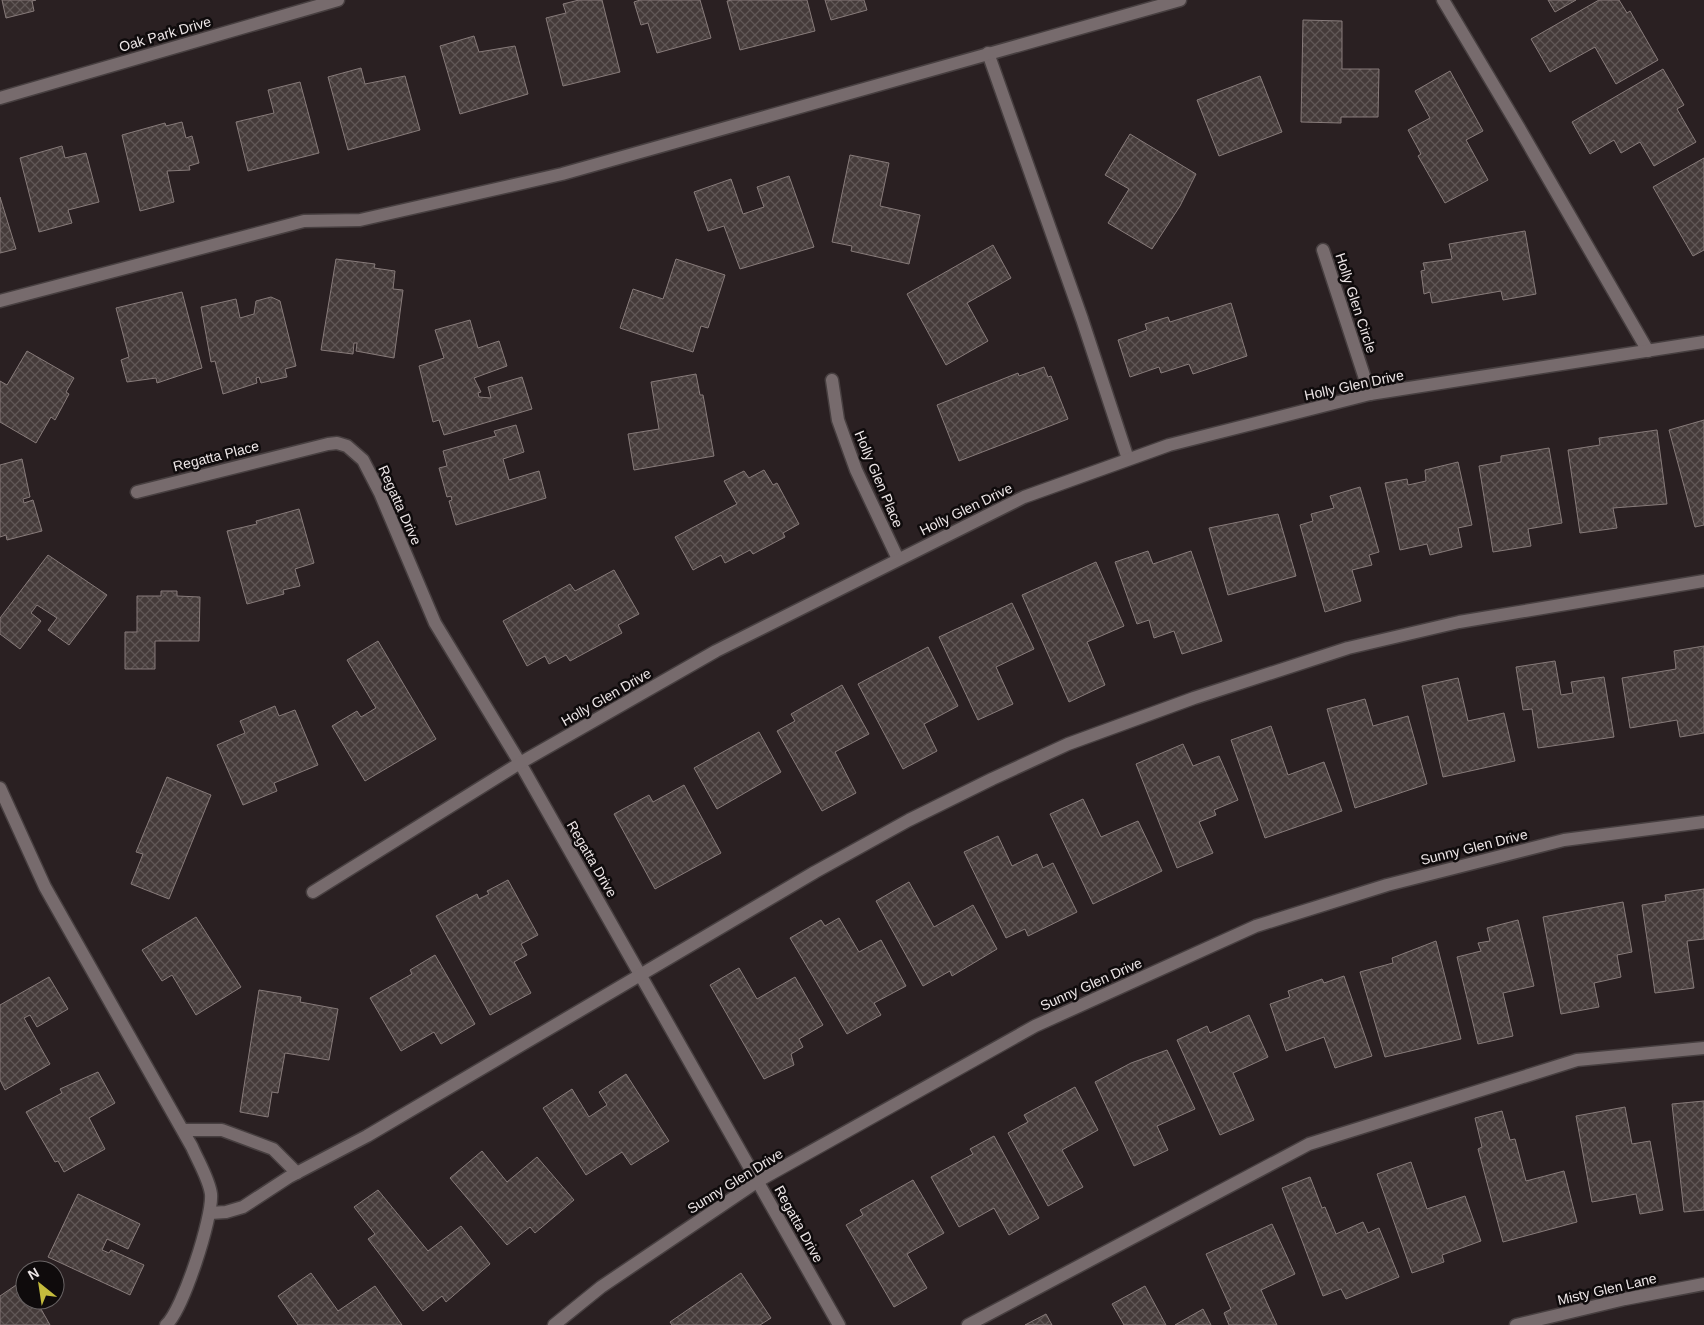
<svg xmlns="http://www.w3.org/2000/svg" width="1704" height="1325" viewBox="0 0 1704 1325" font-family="Arial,sans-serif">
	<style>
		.building { fill: url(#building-cross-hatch); stroke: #877b7a }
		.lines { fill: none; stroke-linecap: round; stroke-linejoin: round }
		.minor-casing { stroke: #473f40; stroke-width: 15 }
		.minor { stroke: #776b6d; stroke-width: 12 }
		.labels { text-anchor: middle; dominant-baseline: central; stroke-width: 5; stroke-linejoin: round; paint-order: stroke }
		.street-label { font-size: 14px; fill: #ede6e7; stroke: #0f0b0c }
	</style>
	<defs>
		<pattern id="building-cross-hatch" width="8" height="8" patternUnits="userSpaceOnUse" patternTransform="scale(1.25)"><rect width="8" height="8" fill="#453b3a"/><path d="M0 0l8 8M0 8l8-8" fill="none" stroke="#605756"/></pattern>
	</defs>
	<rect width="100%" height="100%" fill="#2a2022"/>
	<g class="building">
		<path d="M2 0H36L32 1 34 11 6 18Z"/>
		<path d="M579 0H602L620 72 563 86 546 18 566 13 563 4Z"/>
		<path d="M640 0H700L711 38 657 53 648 23 641 25 634 2Z"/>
		<path d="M732 0H807L815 31 740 50 727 1Z"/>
		<path d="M825 0H864L867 10 831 20Z"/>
		<path d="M1548 0H1576L1555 12Z"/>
		<path d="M1599 0H1619L1627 13 1630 11 1658 60 1616 84 1595 47 1550 72 1531 39Z"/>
		<path d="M1303 20 1342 21V69H1379L1378 117H1341V123L1301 122Z"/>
		<path d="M474 36 479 52 515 46 528 94 460 114 440 46Z"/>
		<path d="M361 68 365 84 405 76 420 130 348 150 328 77Z"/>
		<path d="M1663 69 1684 105 1677 109 1696 142 1654 166 1640 142 1621 153 1614 140 1590 154 1572 122Z"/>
		<path d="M1450 71 1483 131 1466 140 1488 180 1445 203 1418 156 1421 154 1408 130 1430 118 1415 91Z"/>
		<path d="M1260 76 1282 132 1219 156 1197 100Z"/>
		<path d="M300 82 319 153 248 171 236 122 274 113 268 90Z"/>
		<path d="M182 122 186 138 192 136 199 163 189 166 190 170 167 171 174 202 140 211 122 135 165 123 166 126Z"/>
		<path d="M1130 134 1196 174 1180 206 1152 249 1108 223 1129 189 1105 175Z"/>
		<path d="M62 146 65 158 86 153 99 202 68 210 72 223 39 232 20 158Z"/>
		<path d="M850 155 889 163 880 206 920 215 909 264 851 251 852 246 832 242Z"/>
		<path d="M1704 158V250L1693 256 1653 187Z"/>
		<path d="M789 176 814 247 740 269 724 226 708 231 694 192 731 179 743 214 764 207 757 187Z"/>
		<path d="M0 197 16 249 0 253Z"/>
		<path d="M1525 231 1536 294 1503 300 1501 291 1432 303 1430 292 1424 294 1421 271 1425 270 1423 263 1452 259 1449 244Z"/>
		<path d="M993 245 1011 278 967 303 988 341 946 365 907 294Z"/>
		<path d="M336 259 375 264 374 268 395 271 393 289 403 290 394 358 356 351 357 343H354L353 354 321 350Z"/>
		<path d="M676 259 725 275 708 328 701 326 693 352 620 328 633 289 663 299Z"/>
		<path d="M182 292 202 368 157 383 156 378 127 382 121 360 129 357 116 308Z"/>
		<path d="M271 297 280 301 296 366 285 369 287 377 261 383 259 377 256 378 257 383 223 394 215 361 211 362 201 307 236 299 240 318 254 314 256 301Z"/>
		<path d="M1231 303 1247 356 1193 374 1189 364 1161 373 1159 367 1130 377 1118 340 1147 330 1145 324 1168 317 1170 322Z"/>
		<path d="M470 320 478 348 499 341 507 366 474 378 481 392 478 393 479 397 491 398 488 387 522 377 532 409 444 435 439 420 433 422 419 366 444 358 435 330Z"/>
		<path d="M27 351 74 378 66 392 69 394 55 420 51 417 36 443 0 422V381L7 385Z"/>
		<path d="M1044 367 1048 377 1051 376 1068 419 959 461 937 405 1018 373 1019 376Z"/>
		<path d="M696 374 700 395H703L714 456 634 470 628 434 659 429 651 382Z"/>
		<path d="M1704 420V525L1695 527 1669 430Z"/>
		<path d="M516 425 524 452 503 459 509 480 539 471 546 498 456 525 449 501 452 500 451 496 447 497 439 468 447 466 443 451 496 436 494 431Z"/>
		<path d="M1657 430 1667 504 1613 508 1617 528 1580 533 1568 450 1600 445 1599 438Z"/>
		<path d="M1549 448 1562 523 1528 529 1531 546 1493 552 1479 466 1501 462V456Z"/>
		<path d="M22 459 30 497 23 499 24 503 33 500 42 531 7 540 6 535 0 537V465Z"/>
		<path d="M1458 462 1472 525 1458 528 1462 547 1430 555 1427 544 1400 550 1385 483 1407 479 1408 485 1426 481 1425 470Z"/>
		<path d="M764 470 773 485 777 483 799 524 783 533 785 537 753 554 750 550 725 563 721 555 693 570 675 537 737 504 724 481 744 471 749 478Z"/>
		<path d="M1360 487 1379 552 1369 555 1372 565 1352 570 1361 601 1325 612 1300 525 1313 521 1311 514 1334 508 1330 496Z"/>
		<path d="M299 509 314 563 295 569 300 586 283 590 284 594 247 604 227 531 257 524 256 521Z"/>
		<path d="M1278 514 1296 576 1228 595 1209 528Z"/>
		<path d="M1148 551 1153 564 1191 551 1222 641 1182 654 1174 631 1154 638 1149 620 1137 624 1115 562Z"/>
		<path d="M48 555 107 595 69 645 48 630 57 618 37 605 31 613 41 621 20 649 0 634V618Z"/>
		<path d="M1096 562 1124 626 1087 642 1105 685 1069 702 1022 595Z"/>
		<path d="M614 570 639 614 618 625 622 633 570 661 566 655 549 664 545 656 527 666 503 621 570 584 575 591Z"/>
		<path d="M161 591H177V596L200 597 199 641H155V669H125V632H137V596H161Z"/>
		<path d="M1012 603 1034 649 996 667 1013 704 978 720 939 637Z"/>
		<path d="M378 641 436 739 365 781 332 726 357 711 361 717 376 708 347 660Z"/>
		<path d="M1704 646V733L1680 737 1677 720 1630 728 1622 678 1676 669 1674 651Z"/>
		<path d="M928 647 958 706 924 724 937 751 903 769 858 684Z"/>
		<path d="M1555 661 1561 695 1573 693 1571 682 1604 677 1614 737 1538 748 1532 709 1523 710 1516 667Z"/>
		<path d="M1458 678 1468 721 1504 713 1515 761 1443 777 1422 686Z"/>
		<path d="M842 685 869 734 835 752 856 793 822 811 777 731 795 721 791 714Z"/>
		<path d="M1365 699 1373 726 1408 716 1427 784 1355 808 1327 709Z"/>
		<path d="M275 706 279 716 295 710 318 765 274 783 277 791 243 805 217 745 245 733 240 721Z"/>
		<path d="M1271 726 1288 775 1324 762 1342 811 1265 838 1231 740Z"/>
		<path d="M759 732 781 772 717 809 694 768Z"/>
		<path d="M1183 744 1193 766 1219 756 1238 800 1214 810 1216 815 1199 822 1213 853 1177 868 1136 764Z"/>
		<path d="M167 777 211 795 169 899 131 884 143 854 136 852Z"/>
		<path d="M684 785 721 853 655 889 614 814 649 795 653 802Z"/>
		<path d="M1083 799 1101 837 1138 821 1162 871 1093 904 1050 814Z"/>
		<path d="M998 836 1012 866 1037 854 1043 868 1053 863 1077 912 1028 936 1025 929 1006 938 964 852Z"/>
		<path d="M508 880 538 935 521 944 527 955 514 962 531 993 490 1015 436 916 477 894 479 899 489 894 487 891Z"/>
		<path d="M909 882 934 927 973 905 997 949 952 976 950 971 923 986 876 901Z"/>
		<path d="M1704 889V939L1687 941 1694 988 1655 993 1642 905 1666 901 1665 895Z"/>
		<path d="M1623 902 1632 952 1617 955 1621 977 1594 983 1599 1007 1561 1014 1543 917Z"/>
		<path d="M196 917 241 987 196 1015 172 975 162 981 142 950Z"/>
		<path d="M839 918 859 952 881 940 906 986 874 1003 881 1015 847 1034 790 938 821 920 825 926Z"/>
		<path d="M1518 920 1534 986 1503 993 1513 1036 1478 1044 1457 957 1481 951 1478 943 1490 941 1487 928Z"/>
		<path d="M1436 941 1461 1039 1385 1057 1360 972 1393 963 1392 958Z"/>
		<path d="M435 955 475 1024 441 1044 434 1032 401 1051 370 998 412 974 410 970Z"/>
		<path d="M739 968 757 999 795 977 823 1025 799 1039 803 1047 791 1054 794 1065 764 1079 710 985Z"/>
		<path d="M1344 976 1372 1056 1335 1068 1324 1037 1286 1051 1270 1004 1290 997 1288 991 1322 979 1324 983Z"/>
		<path d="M49 977 68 1009 37 1027 30 1015 24 1018 50 1064 5 1090 0 1080V1005Z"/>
		<path d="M259 990 301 997 300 1002 338 1009 329 1060 285 1053 278 1093 272 1092 268 1117 240 1112Z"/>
		<path d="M1249 1015 1268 1057 1233 1073 1254 1120 1220 1135 1177 1040 1207 1026 1210 1033Z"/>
		<path d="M1167 1050 1195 1109 1157 1126 1168 1150 1134 1166 1095 1082 1131 1063Z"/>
		<path d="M98 1072 115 1103 89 1118 105 1149 64 1172 58 1161 55 1162 26 1112 62 1093 60 1089Z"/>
		<path d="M626 1074 669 1141 631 1165 622 1152 586 1175 543 1108 572 1089 589 1117 607 1105 599 1092Z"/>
		<path d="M1075 1087 1098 1130 1062 1150 1083 1187 1048 1206 1008 1133 1028 1122 1024 1115Z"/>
		<path d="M1704 1101V1210L1684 1212 1672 1104Z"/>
		<path d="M1625 1107 1632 1144 1650 1141 1663 1210 1640 1214 1636 1194 1592 1202 1576 1116Z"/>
		<path d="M1502 1111 1510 1140 1515 1139 1526 1181 1564 1171 1577 1222 1503 1242 1478 1149 1482 1147 1475 1118Z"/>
		<path d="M994 1136 1039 1218 1009 1235 994 1208 959 1227 931 1177 973 1154 970 1149Z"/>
		<path d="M482 1151 507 1182 537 1157 574 1200 535 1233 530 1227 507 1245 450 1178Z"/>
		<path d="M1411 1162 1427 1209 1465 1196 1481 1241 1442 1255 1444 1262 1412 1273 1377 1174Z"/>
		<path d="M1310 1177 1322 1208 1325 1207 1336 1234 1363 1222 1368 1233 1379 1228 1399 1277 1346 1299 1341 1289 1323 1296 1282 1188Z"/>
		<path d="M913 1180 944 1233 907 1254 927 1288 894 1307 846 1225 863 1215 860 1210Z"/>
		<path d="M378 1190 428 1251 461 1226 490 1264 446 1302 442 1296 423 1311 368 1239 375 1234 354 1207Z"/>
		<path d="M78 1194 140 1224 128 1249 107 1239 102 1250 109 1253 111 1250 144 1265 130 1295 48 1257Z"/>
		<path d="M1272 1224 1295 1274 1261 1290 1277 1325H1229L1224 1313 1231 1309 1206 1254Z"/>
		<path d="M311 1273 338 1311 375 1286 402 1325H298L278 1296Z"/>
		<path d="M741 1273 771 1318 760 1325H672L670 1322Z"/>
		<path d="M25 1279V1300H41L37 1302 50 1325H0V1296Z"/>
		<path d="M1145 1286 1166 1325H1124L1112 1304Z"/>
		<path d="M1203 1309 1211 1325H1175Z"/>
		<path d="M1046 1314 1052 1325H1025Z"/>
	</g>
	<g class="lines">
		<g class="minor-casing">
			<g id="minor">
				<path d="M1443 0 1518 126 1648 351"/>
				<path d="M988 53 1082 319 1128 459"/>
				<path d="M0 98 338 0"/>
				<path d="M1323 250 1370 394"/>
				<path d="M0 301 304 221 360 220 562 174 1180 0"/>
				<path d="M832 380 838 420 856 470 898 559"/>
				<path d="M137 492 328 444 337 443 347 446 363 460 380 493 435 623 520 763 839 1325"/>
				<path d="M0 788 45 887 192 1147C198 1161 209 1179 211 1194 213 1217 183 1310 166 1325"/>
				<path d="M313 892 520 763 716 651 1024 497 1169 445 1370 394 1704 342"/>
				<path d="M183 1130H222L273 1149 297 1173"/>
				<path d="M210 1213 226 1212 243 1207 289 1177 367 1136 815 872 909 820 992 779 1068 744 1194 698 1348 648 1459 622 1704 581"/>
				<path d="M554 1325 601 1287 758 1181 1035 1026 1256 926 1387 885 1564 840 1704 822"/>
				<path d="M968 1325 1309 1144 1577 1060 1704 1048"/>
				<path d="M1516 1325 1625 1299 1704 1284"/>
			</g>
		</g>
		<use href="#minor" class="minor"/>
	</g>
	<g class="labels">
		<g class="street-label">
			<text transform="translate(165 34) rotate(-16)">Oak Park Drive</text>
			<text transform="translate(1356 303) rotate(72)">Holly Glen Circle</text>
			<text transform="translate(1354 385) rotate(-12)">Holly Glen Drive</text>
			<text transform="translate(216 456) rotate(-14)">Regatta Place</text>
			<text transform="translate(879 479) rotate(67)">Holly Glen Place</text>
			<text transform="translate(400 505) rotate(66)">Regatta Drive</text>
			<text transform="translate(966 509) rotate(-26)">Holly Glen Drive</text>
			<text transform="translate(606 697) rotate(-30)">Holly Glen Drive</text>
			<text transform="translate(1474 847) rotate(-14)">Sunny Glen Drive</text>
			<text transform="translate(592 859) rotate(60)">Regatta Drive</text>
			<text transform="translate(1091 984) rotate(-24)">Sunny Glen Drive</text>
			<text transform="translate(735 1181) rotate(-32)">Sunny Glen Drive</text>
			<text transform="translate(799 1224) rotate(61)">Regatta Drive</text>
			<text transform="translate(1607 1289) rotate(-13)">Misty Glen Lane</text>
		</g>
	</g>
	<g transform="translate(40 1285) rotate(330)"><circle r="24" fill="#0f0b0c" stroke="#686364"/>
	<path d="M0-4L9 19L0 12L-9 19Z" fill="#c5bc3d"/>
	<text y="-8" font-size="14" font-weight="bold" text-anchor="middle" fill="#ede6e7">N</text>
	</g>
</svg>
